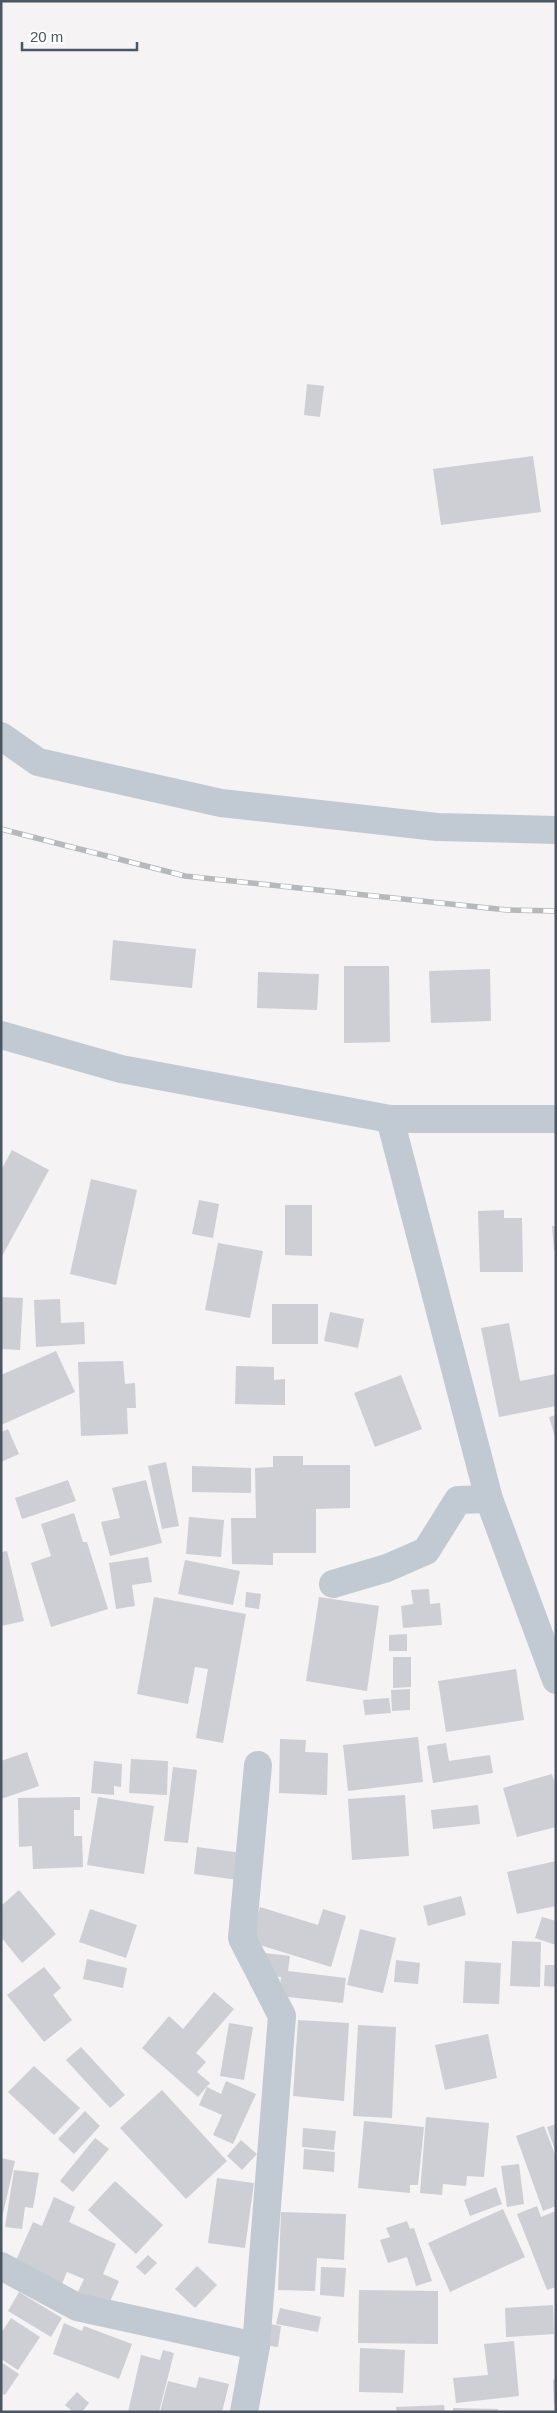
<svg xmlns="http://www.w3.org/2000/svg" width="557" height="2413" viewBox="0 0 557 2413" font-family="Helvetica,sans-serif">
	<style>
		.building { fill: #cdcfd5 }
		.lines { fill: none; stroke-linecap: round; stroke-linejoin: round }
		.minor { stroke: #c1cad2; stroke-width: 28 }
		.tertiary { stroke: #c1cad2; stroke-width: 28 }
		.rail-casing { stroke: #b5b8bd; stroke-width: 5.5 }
		.rail { stroke: #fff; stroke-width: 4; stroke-dasharray: 11; stroke-linecap: butt }
	</style>
	<rect width="100%" height="100%" fill="#f5f3f3"/>
	<g class="building">
		<path d="M307 384 324 386 320 417 304 415Z"/>
		<path d="M533 456 541 512 441 525 433 469Z"/>
		<path d="M113 940 196 949 192 988 110 980Z"/>
		<path d="M344 966H389L390 1042 344 1043Z"/>
		<path d="M490 969 491 1021 431 1023 429 971Z"/>
		<path d="M258 972 319 974 317 1010 257 1008Z"/>
		<path d="M12 1150 49 1170 1 1258V1170Z"/>
		<path d="M91 1179 137 1190 116 1285 70 1274Z"/>
		<path d="M199 1200 219 1204 213 1238 192 1234Z"/>
		<path d="M285 1205H312V1256L285 1255Z"/>
		<path d="M504 1210V1218H522L523 1272H480L478 1211Z"/>
		<path d="M552 1226H556V1251H554Z"/>
		<path d="M218 1243 263 1251 250 1318 205 1310Z"/>
		<path d="M1 1297 23 1298 20 1350 1 1349Z"/>
		<path d="M60 1299 61 1323 84 1322 85 1344 36 1347 34 1300Z"/>
		<rect x="272" y="1304" width="46" height="40"/>
		<path d="M330 1312 364 1319 358 1348 324 1341Z"/>
		<path d="M509 1323 520 1381 556 1374V1406L499 1417 481 1328Z"/>
		<path d="M56 1351 75 1392 1 1425V1375Z"/>
		<path d="M123 1361 125 1384 135 1383 136 1408H127L128 1434 81 1436 78 1362Z"/>
		<path d="M236 1366 274 1367V1380L285 1379V1405L235 1404Z"/>
		<path d="M401 1375 422 1429 375 1447 354 1393Z"/>
		<path d="M556 1415V1437H555L549 1417Z"/>
		<path d="M8 1429 19 1454 1 1462V1432Z"/>
		<path d="M273 1456H303V1465H350V1508L316 1509V1553H273V1565L232 1564 231 1518H256L255 1468 273 1467Z"/>
		<path d="M166 1462 179 1526 162 1529 148 1466Z"/>
		<path d="M192 1466 251 1468V1493L192 1492Z"/>
		<path d="M68 1480 76 1501 22 1519 15 1498Z"/>
		<path d="M146 1480 162 1543 110 1556 101 1522 120 1518 112 1488Z"/>
		<path d="M74 1513 83 1542H87L108 1609 51 1627 31 1563 51 1556 41 1524Z"/>
		<path d="M189 1517 224 1520 221 1557 186 1554Z"/>
		<path d="M7 1551 24 1621 1 1626V1552Z"/>
		<path d="M148 1557 152 1582 132 1585 135 1606 116 1609 109 1563Z"/>
		<path d="M185 1560 240 1571 233 1605 178 1594Z"/>
		<path d="M429 1589 430 1604 440 1603 442 1625 403 1628 401 1606 413 1604 411 1590Z"/>
		<path d="M246 1592 261 1594 259 1609 245 1607Z"/>
		<path d="M154 1597 246 1614 223 1743 196 1738 208 1669 195 1667 188 1704 137 1694Z"/>
		<path d="M319 1597 379 1606 367 1691 306 1681Z"/>
		<path d="M407 1634V1651H389V1635Z"/>
		<path d="M393 1657H411V1687L393 1688Z"/>
		<path d="M516 1669 524 1720 446 1732 438 1681Z"/>
		<path d="M410 1689V1710L392 1711 391 1690Z"/>
		<path d="M389 1698 391 1713 365 1715 363 1700Z"/>
		<path d="M418 1737 423 1782 348 1791 343 1745Z"/>
		<path d="M280 1739 306 1740 305 1752 328 1753 327 1795 279 1793Z"/>
		<path d="M446 1743 449 1761 490 1755 493 1773 433 1783 427 1746Z"/>
		<path d="M27 1752 39 1786 1 1799V1761Z"/>
		<path d="M131 1759 168 1761 167 1795 129 1793Z"/>
		<path d="M94 1761 122 1764 121 1787 114 1786V1795L91 1793Z"/>
		<path d="M173 1767 197 1770 188 1843 164 1841Z"/>
		<path d="M552 1774 556 1787V1827L517 1837 503 1788Z"/>
		<path d="M405 1795 409 1856 352 1860 348 1799Z"/>
		<path d="M80 1797V1810H74V1836H82L83 1867 33 1869 32 1846 19 1847 18 1798Z"/>
		<path d="M98 1797 154 1806 144 1874 87 1865Z"/>
		<path d="M478 1805 480 1824 433 1829 431 1810Z"/>
		<path d="M197 1847 242 1853 238 1880 194 1874Z"/>
		<path d="M556 1861V1906L517 1914 507 1872Z"/>
		<path d="M19 1890 56 1934 22 1963 1 1937V1906Z"/>
		<path d="M461 1896 466 1915 428 1926 423 1906Z"/>
		<path d="M260 1907 318 1925 323 1909 346 1916 331 1967 250 1942Z"/>
		<path d="M90 1909 137 1925 126 1958 79 1942Z"/>
		<path d="M542 1917 556 1921V1945L535 1938Z"/>
		<path d="M360 1929 396 1938 383 1993 347 1985Z"/>
		<path d="M512 1941 541 1942 540 1987 510 1986Z"/>
		<path d="M265 1953 290 1956 288 1971 346 1978 343 2003 279 1996 281 1977 262 1975Z"/>
		<path d="M87 1959 127 1968 123 1988 83 1979Z"/>
		<path d="M396 1960 420 1963 418 1984 394 1982Z"/>
		<path d="M465 1961 501 1963 499 2004 463 2003Z"/>
		<path d="M545 1965H556V1987L544 1986Z"/>
		<path d="M44 1967 61 1988 53 1995 72 2020 44 2042 7 1995Z"/>
		<path d="M214 1992 234 2009 196 2053 206 2062 197 2072 210 2083 198 2097 142 2048 169 2016 183 2029Z"/>
		<path d="M298 2020 349 2023 344 2101 293 2096Z"/>
		<path d="M229 2023 253 2027 244 2080 220 2076Z"/>
		<path d="M358 2025 396 2027 392 2118 353 2116Z"/>
		<path d="M488 2034 497 2078 445 2090 435 2045Z"/>
		<path d="M81 2047 125 2095 110 2108 66 2060Z"/>
		<path d="M34 2066 80 2108 54 2135 8 2092Z"/>
		<path d="M226 2081 256 2094 233 2144 213 2135 222 2115 199 2105 207 2087 221 2094Z"/>
		<path d="M162 2090 227 2161 186 2199 120 2128Z"/>
		<path d="M85 2111 100 2126 74 2154 58 2139Z"/>
		<path d="M426 2117 489 2123 484 2177 467 2176 466 2186 443 2184 442 2195 420 2193Z"/>
		<path d="M364 2121 424 2127 418 2185H410V2193L358 2188Z"/>
		<path d="M556 2124V2150H555L547 2127Z"/>
		<path d="M544 2126 556 2157V2206L543 2211 516 2136Z"/>
		<path d="M303 2128 336 2131 334 2150 302 2147Z"/>
		<path d="M95 2138 109 2149 73 2192 60 2181Z"/>
		<path d="M241 2140 257 2154 242 2170 227 2156Z"/>
		<path d="M304 2149 335 2152 334 2172 303 2169Z"/>
		<path d="M1 2158 15 2161 2 2218H1Z"/>
		<path d="M519 2164 524 2204 507 2207 501 2166Z"/>
		<path d="M14 2170 39 2173 33 2208 25 2207 22 2229 5 2227Z"/>
		<path d="M217 2178 254 2183 245 2248 208 2243Z"/>
		<path d="M115 2181 163 2225 136 2254 88 2210Z"/>
		<path d="M496 2187 502 2204 470 2216 464 2200Z"/>
		<path d="M54 2197 75 2207 69 2222 116 2244 103 2274 119 2281 108 2306 78 2292 84 2279 67 2272 61 2286 14 2265 33 2222 42 2226Z"/>
		<path d="M537 2206 541 2217 556 2211V2287L547 2290 517 2214Z"/>
		<path d="M503 2209 525 2257 450 2292 428 2243Z"/>
		<path d="M281 2212 346 2214 344 2260 317 2258 315 2291 278 2290Z"/>
		<path d="M407 2221 410 2229 414 2228 432 2281 416 2286 407 2257 388 2263 380 2240 390 2237 386 2228Z"/>
		<path d="M148 2255 157 2263 145 2275 136 2267Z"/>
		<path d="M197 2266 217 2285 195 2308 175 2289Z"/>
		<path d="M321 2267 346 2268 344 2297 320 2295Z"/>
		<path d="M359 2290 438 2291V2344L358 2343Z"/>
		<path d="M19 2292 62 2318 51 2337 8 2311Z"/>
		<path d="M553 2305 554 2334 506 2337 505 2308Z"/>
		<path d="M280 2308 321 2317 318 2332 276 2324Z"/>
		<path d="M11 2318 40 2337 18 2370 1 2359V2333Z"/>
		<path d="M64 2323 82 2331 84 2326 132 2344 119 2379 53 2354Z"/>
		<path d="M265 2323 281 2326 278 2347 262 2345Z"/>
		<path d="M514 2341 519 2396 456 2403 453 2378 488 2375 484 2344Z"/>
		<path d="M360 2348 405 2350 403 2393 359 2392Z"/>
		<path d="M163 2350 174 2353 159 2412H128L141 2355 160 2360Z"/>
		<path d="M1 2362 19 2374 5 2395 1 2393Z"/>
		<path d="M199 2377 229 2384 222 2412H160L168 2381 196 2388Z"/>
		<path d="M556 2379V2405H554L553 2380Z"/>
		<path d="M77 2392 89 2403 82 2412H73L65 2405Z"/>
		<path d="M444 2405 445 2412H397L396 2407Z"/>
		<path d="M453 2408 498 2409V2412H453Z"/>
	</g>
	<g class="lines">
		<g class="minor">
			<path d="M1 736 38 762 221 803 437 827 556 830"/>
			<path d="M390 1119 489 1499 556 1680"/>
			<path d="M333 1584 387 1568 426 1551 458 1500 489 1499"/>
			<path d="M1 2266 77 2307 256 2346 244 2412"/>
			<path d="M256 2346 282 2016 242 1938 258 1765"/>
		</g>
		<path class="tertiary" d="M1 1035 121 1069 390 1119H556"/>
		<g class="rail-casing">
			<path id="rail" d="M1 829 185 876 507 910 556 911"/>
		</g>
		<use href="#rail" class="rail"/>
	</g>
	<rect width="557" height="2413" fill="none" stroke="#4a5661" stroke-width="5"/>
	<path d="M22 42v8h115v-8" fill="none" stroke="#4a5661" stroke-width="2.5"/>
	<text x="30" y="42" font-size="15" fill="#4a5661" stroke="#ffffff" stroke-width="4" paint-order="stroke">20 m</text>
</svg>
